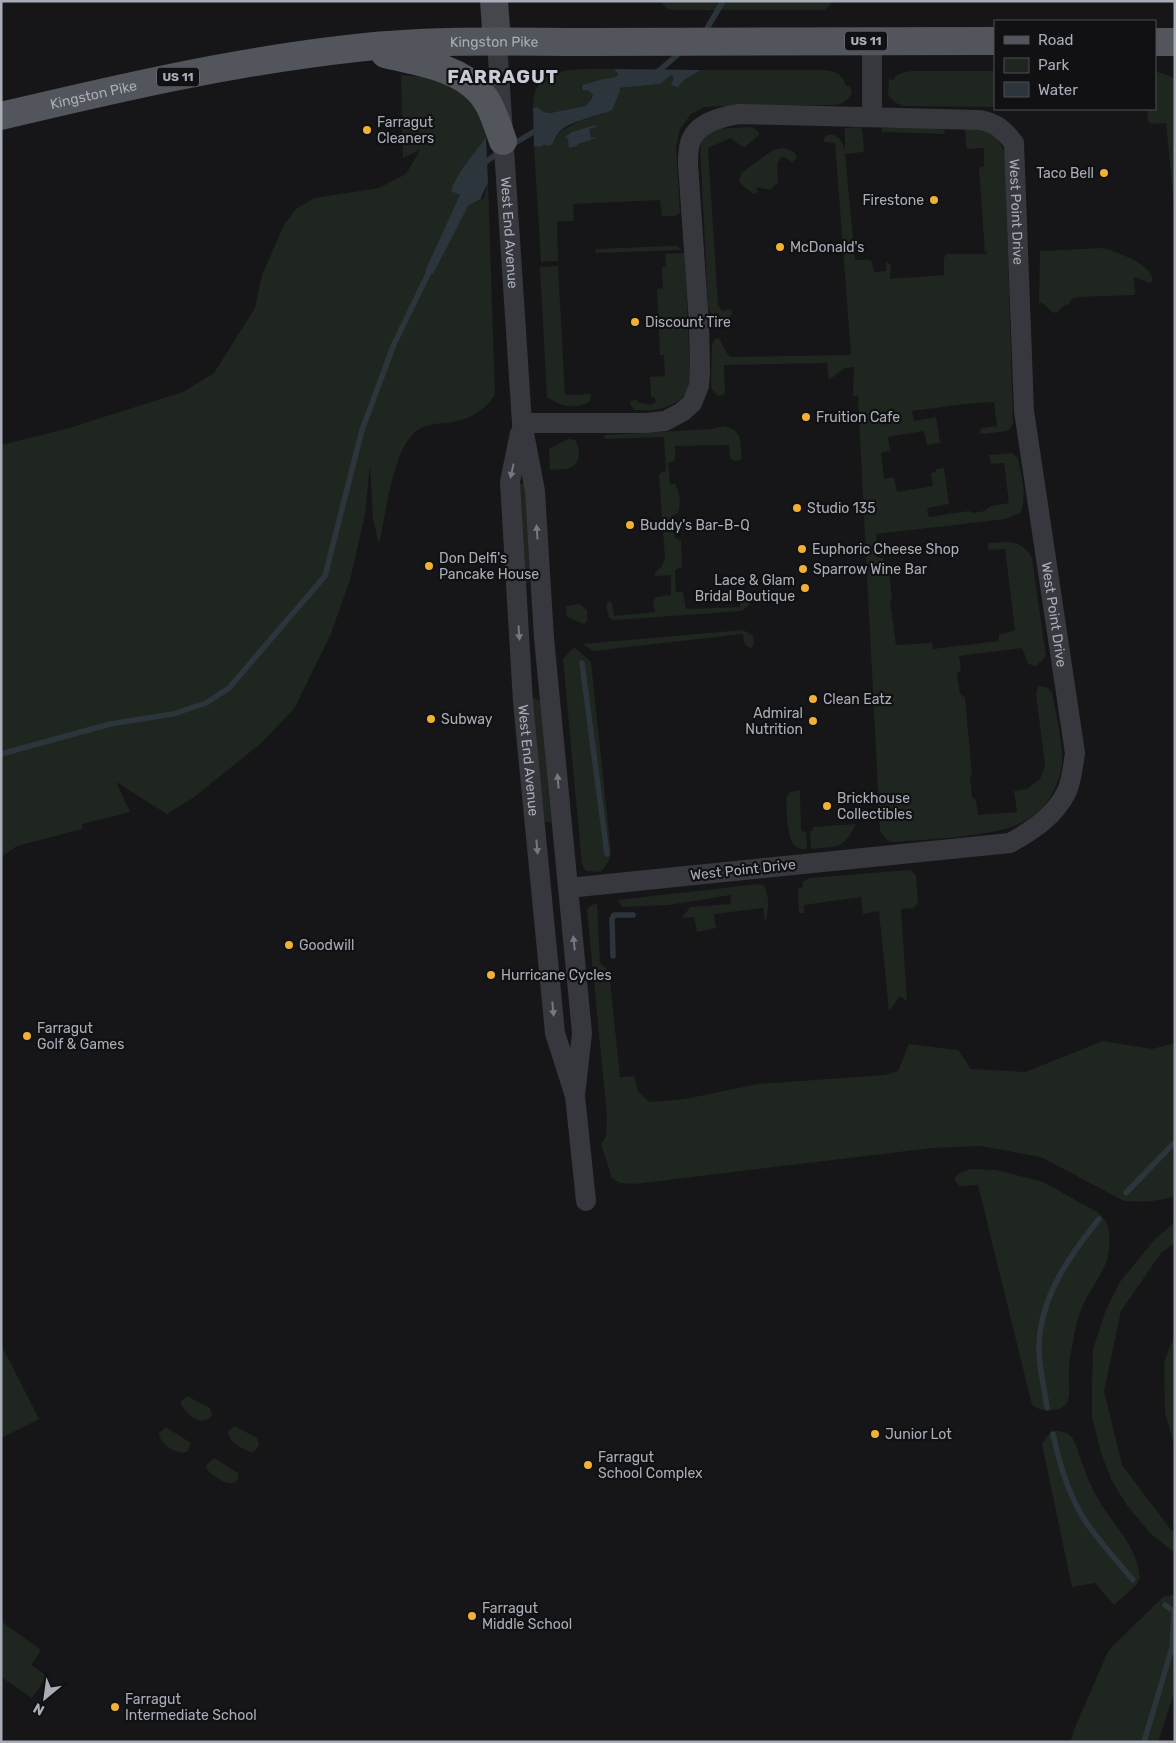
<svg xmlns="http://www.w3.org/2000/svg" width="1176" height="1743" viewBox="0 0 1176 1743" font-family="Rubik,sans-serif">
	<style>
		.green { fill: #1e261f }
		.water { fill: #2c353c }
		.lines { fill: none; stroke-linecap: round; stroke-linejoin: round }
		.stream { stroke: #2c353c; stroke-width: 5.5 }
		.street { stroke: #37383d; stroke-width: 20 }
		.secondary { stroke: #45474d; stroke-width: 28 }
		.primary { stroke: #53555c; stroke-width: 28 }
		.oneway { fill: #757881 }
		.poi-dot { fill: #f2b134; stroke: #111113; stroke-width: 2 }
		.labels { text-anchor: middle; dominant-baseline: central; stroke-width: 4.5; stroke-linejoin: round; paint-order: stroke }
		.shield { fill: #111113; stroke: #7b7e86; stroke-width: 1 }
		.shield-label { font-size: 12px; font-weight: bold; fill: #a8adb8 }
		.street-label { font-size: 14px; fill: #a8adb8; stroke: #111113 }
		.poi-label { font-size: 14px; fill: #a8adb8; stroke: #111113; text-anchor: start }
		.district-label { font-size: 19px; font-weight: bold; letter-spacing: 1px; fill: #c9ccd4; stroke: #111113 }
	</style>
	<rect width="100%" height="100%" fill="#161618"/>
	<g class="green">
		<path d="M660 1H834L825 10H672L666 8Z"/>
		<path d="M614 69 618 74 616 77 603 79 582 85 581 89 589 91 593 95 591 100 585 106 550 113 544 112 537 107 533 108C532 62 582 70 614 69Z"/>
		<path d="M701 70H822C835 71 842 73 846 86H850L852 93C848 100 844 104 835 105L723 106 705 107 691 114 680 129 676 148 680 213 675 216H662L660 200 573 204 574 221 557 222 558 261 541 262 534 146 541 147 545 143 552 145 561 131 580 121 603 114 619 88 659 84 671 75 674 78 684 80Z"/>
		<path d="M914 71H995V107L903 106 894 102 888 95 889 79 893 80C898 72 904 72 914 71Z"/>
		<path d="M1155 72 1163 73 1175 79V214L1166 123 1151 124 1148 121 1147 109H1155Z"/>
		<path d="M401 75 441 78 468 93 483 117 486 137 466 164 479 187 483 201 488 183 495 395C486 408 474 417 458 421 442 425 425 421 412 435 392 457 386 514 379 544L373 518 370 465 365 515 350 580 330 636 294 709 260 744 193 798 167 814 116 782 130 812 82 824V829L17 846 1 857V445L66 429 183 392 214 373 255 308 262 275 284 225 296 209 314 198 379 188 406 174 420 150 403 158Z"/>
		<path d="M752 127 759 132V135L745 147 741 146 730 138 708 148 718 305 722 311 730 309 732 311V314L729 317 720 319 711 314 708 307 700 143 703 135 713 129Z"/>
		<path d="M859 127 862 129 864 148 863 152 845 154 855 260H870L872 262 874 272 886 271V263L888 262 891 266 890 279 944 275V258L947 254H986L989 249 985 253 979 168 984 166V148L968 149 966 147 965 130C969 128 971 128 976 129 994 130 999 138 1005 154L1013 423 1010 429 1007 431 984 434 980 433V431L982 428 997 426 994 402 965 404 912 411 914 421 936 417 940 443 927 445 924 431 888 437 890 451 881 453 884 479 894 477 897 492 933 486 931 473 936 472V469L944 468 949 504 927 508 929 517 969 511 973 513 985 511C990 504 1001 505 1009 503L1004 463 991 464 989 455 1012 453 1018 458C1021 476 1028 497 1020 513L1006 519 876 534 877 557 883 558 885 569H889L892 600 890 601 896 645 932 643 933 649 999 641V635L1015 630 1005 549 990 550 988 549V545L990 543C1010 542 1021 539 1032 558L1046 656 1036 666 1028 664 1022 648 959 656 961 670 957 673 960 694 965 697 972 775 970 776 972 797 976 800 978 815 1017 812 1014 791 1027 789 1040 779 1045 765 1036 694 1038 686 1046 687 1052 692C1056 715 1063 741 1062 764 1061 774 1058 781 1054 790 1036 829 995 832 957 837 935 839 913 841 892 842L887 840 880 831 858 396H853L854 367 845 368 829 380 827 363 724 365 725 393 724 395 717 396 711 387 712 344 715 339 719 338 728 355 732 357 851 355 835 143 824 142V138L827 135C838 133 841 140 845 149V128Z"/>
		<path d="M882 128H937L944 130 945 134 882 132Z"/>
		<path d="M784 148 794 152 797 158 792 162 782 156 777 164 778 182 770 190 756 187 758 192 753 194 741 184 739 180 741 173 773 150Z"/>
		<path d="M669 246H677L682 250 595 253 596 249H598Z"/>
		<path d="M1103 248C1117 252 1152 264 1153 281L1149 283 1134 277 1135 295 1076 297 1072 299 1069 304 1065 305 1056 313C1048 312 1047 304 1039 302L1040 251Z"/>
		<path d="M684 253C686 288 689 323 689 358 690 367 692 380 688 389 678 408 654 412 634 410L630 403 631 401 638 399 637 402 651 405 656 402 654 397H651L650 377 665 376 664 355H660L657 289 663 288 662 267H666L665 254Z"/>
		<path d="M558 266 565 395 591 394 590 401C576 411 560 406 547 397L540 267Z"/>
		<path d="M723 426C743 430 740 441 742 458L740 460 734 461 730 458 729 445 675 446V460L668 463 670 484H675C680 491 681 506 678 513L672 516 675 538 681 540 682 567 675 570 676 592H683L686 609 740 607 741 591 747 590 751 593 750 604 742 611 615 620 609 618 606 605 609 601 612 603 614 616 655 612 653 602 656 597 671 595V575L655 576V573L662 566 665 558 659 476 660 473 666 471 664 437 605 439 604 437 606 435 712 429Z"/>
		<path d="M568 439 575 440C578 445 579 449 579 455 578 471 562 469 550 470L549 449Z"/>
		<path d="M521 483 526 486 532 579 528 583 524 582 518 487Z"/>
		<path d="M579 604 587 610V620L584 624 567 617 566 606Z"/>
		<path d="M743 630 753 636 754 643 752 648 747 647 744 642 743 634 593 651 583 644Z"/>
		<path d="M574 647 591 662 611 852 609 860 601 872 586 871 582 865 563 659Z"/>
		<path d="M535 698 541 701 551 823 546 822 544 819 532 699Z"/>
		<path d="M800 790 801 831 806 832 807 849C784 854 788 812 786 798L790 792Z"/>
		<path d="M856 824C843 850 837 846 811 849L810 831H813V827Z"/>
		<path d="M910 870 916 875 918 903 913 908 901 909 907 1001 900 996 889 1011 879 911 863 914 861 897 804 905V913H799L798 887 802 888 803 882 809 878Z"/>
		<path d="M758 884 763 885C770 893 769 912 765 922L763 908 714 914 716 928 697 932 694 917 682 918 690 907 730 904 731 895 668 905 622 907 618 900Z"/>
		<path d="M597 903 600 963 609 971 620 1077 634 1076 638 1091 649 1102 685 1099 758 1084 885 1075 898 1071 909 1044 958 1050 971 1069 1025 1072 1103 1041 1152 1049 1175 1043V1196C1159 1202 1141 1202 1124 1201L1041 1157 980 1146 932 1148 635 1184 620 1183 612 1178 601 1144 606 1136 607 1116 587 910 590 906Z"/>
		<path d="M971 1169 996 1170 1043 1182 1097 1212C1111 1223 1110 1233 1109 1250 1107 1270 1091 1287 1083 1305 1078 1316 1075 1330 1073 1342 1071 1352 1069 1362 1069 1372 1068 1381 1071 1395 1067 1403 1061 1413 1040 1412 1032 1405L978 1185 960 1186 955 1181V1177L960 1173Z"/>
		<path d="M1175 1222V1243L1161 1253 1121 1311 1104 1391 1122 1465 1171 1530 1175 1532V1553L1150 1533 1126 1504 1112 1481 1101 1453 1092 1417V1383L1093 1349 1106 1310 1120 1282 1155 1239Z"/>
		<path d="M1175 1334V1447L1165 1413 1164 1362Z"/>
		<path d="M1 1344 39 1419 1 1438Z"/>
		<path d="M187 1396 210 1408 212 1414C205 1431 180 1411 181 1401Z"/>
		<path d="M235 1426 257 1438 259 1444 257 1449 252 1452C243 1450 227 1441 228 1431Z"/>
		<path d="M166 1427 191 1443 188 1451C179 1457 159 1444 159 1433Z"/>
		<path d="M1056 1431C1063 1431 1069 1433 1073 1439 1078 1447 1080 1459 1084 1468 1087 1478 1092 1488 1097 1497 1113 1527 1136 1542 1140 1578L1136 1585 1114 1605 1095 1583 1072 1587 1042 1444 1048 1435Z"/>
		<path d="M214 1458 238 1473V1479L234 1483C225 1485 212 1476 206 1468L207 1464Z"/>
		<path d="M1175 1594V1690L1158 1742H1070L1076 1725 1107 1654 1111 1648 1163 1597Z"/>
		<path d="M1 1621 41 1650 31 1665 47 1676 32 1698 1 1677Z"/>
	</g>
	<g class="water">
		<path d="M614 69 701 70 684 80 678 87 671 85 674 78 671 75 660 84 619 88 620 91 612 110C597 117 572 120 560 131 557 135 554 141 552 145L546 146 545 144 541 147 534 146 533 108 537 107 544 112 550 113 585 106 591 100 593 95 589 91 582 90V85L603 79 616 77 618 74Z"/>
		<path d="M595 125 596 127 589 129 591 138 596 137V138L578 144 577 146 569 148 568 139 565 137 572 132Z"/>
		<path d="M486 137 488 183 480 199 468 206 433 274 425 271 460 195 451 191C458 171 474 154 486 137Z"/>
	</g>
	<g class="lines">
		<g class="stream">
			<path d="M705 32 723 1"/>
			<path d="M655 74 682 51"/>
			<path d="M512 145 538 129"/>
			<path d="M483 164 499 152"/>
			<path d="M582 663 607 854"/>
			<path d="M1 754 110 724 173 714 206 703 229 688 325 576 362 430 394 344 432 266"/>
			<path d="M613 956 612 919 614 915H633"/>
			<path d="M1126 1193 1175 1142"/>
			<path d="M1047 1408C1045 1389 1038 1364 1039 1346 1040 1297 1070 1255 1099 1219"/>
			<path d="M1053 1434C1059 1462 1070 1498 1086 1522 1100 1542 1117 1561 1133 1580"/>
			<path d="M1165 1605 1175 1612"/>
			<path d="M1144 1742 1172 1648 1174 1611"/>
		</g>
		<g class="street">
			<path d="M872 41V116"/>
			<path id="s1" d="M497 42 522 423 535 491 544 638 582 1033 575 1096"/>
			<path id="s2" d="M522 423H646L665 421 682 412 692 403 699 386 700 371 699 324 688 164C688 157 688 150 690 143 696 123 720 117 739 114L980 120C996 123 1004 130 1014 143L1024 411 1075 753C1073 765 1072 780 1067 791 1055 816 1033 830 1010 843L568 888"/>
			<path id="s3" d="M520 433 510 482 523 702 555 1033 575 1096 586 1201"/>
		</g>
		<path class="secondary" d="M494 1 497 42"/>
		<g class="primary">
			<path d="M1155 42H1175"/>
			<path d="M385 54C416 62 457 66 480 92 492 105 497 125 503 141"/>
			<path id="s4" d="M1 116C119 88 236 61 356 48 433 39 511 42 588 42 723 41 859 41 995 41"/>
		</g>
	</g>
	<defs><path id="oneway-solid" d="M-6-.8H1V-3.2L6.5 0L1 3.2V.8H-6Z" transform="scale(1.25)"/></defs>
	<g class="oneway">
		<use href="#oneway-solid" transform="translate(512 471) rotate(102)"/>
		<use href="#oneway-solid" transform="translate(537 532) rotate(-94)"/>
		<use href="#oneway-solid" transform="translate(519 633) rotate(86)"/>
		<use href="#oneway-solid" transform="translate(558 781) rotate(-95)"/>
		<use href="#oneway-solid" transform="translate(537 847) rotate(85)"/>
		<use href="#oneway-solid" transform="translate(574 943) rotate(-96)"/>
		<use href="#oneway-solid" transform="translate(553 1009) rotate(84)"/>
	</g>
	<g class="poi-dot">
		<circle cx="367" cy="130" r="5"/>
		<circle cx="1104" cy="173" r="5"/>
		<circle cx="934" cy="200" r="5"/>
		<circle cx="780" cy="247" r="5"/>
		<circle cx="635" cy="322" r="5"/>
		<circle cx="806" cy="417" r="5"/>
		<circle cx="797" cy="508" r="5"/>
		<circle cx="630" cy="525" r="5"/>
		<circle cx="802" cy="549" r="5"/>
		<circle cx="429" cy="566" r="5"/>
		<circle cx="803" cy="569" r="5"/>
		<circle cx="805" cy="588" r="5"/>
		<circle cx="813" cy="699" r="5"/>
		<circle cx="431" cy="719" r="5"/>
		<circle cx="813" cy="721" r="5"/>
		<circle cx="827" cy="806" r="5"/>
		<circle cx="289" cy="945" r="5"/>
		<circle cx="491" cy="975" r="5"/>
		<circle cx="27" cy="1036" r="5"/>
		<circle cx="875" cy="1434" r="5"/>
		<circle cx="588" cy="1465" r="5"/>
		<circle cx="472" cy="1616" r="5"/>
		<circle cx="115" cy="1707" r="5"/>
	</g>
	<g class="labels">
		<g class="shield">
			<rect x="845" y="31.5" width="42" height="19" rx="4"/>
			<rect x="157" y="67.5" width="42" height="19" rx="4"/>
		</g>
		<g class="shield-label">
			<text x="866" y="41">US 11</text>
			<text x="178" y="77">US 11</text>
		</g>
		<g class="street-label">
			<text stroke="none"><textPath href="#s4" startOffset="500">Kingston Pike</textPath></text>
			<text stroke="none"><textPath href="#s4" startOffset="95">Kingston Pike</textPath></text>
			<text stroke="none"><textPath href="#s2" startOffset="850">West Point Drive</textPath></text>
			<text stroke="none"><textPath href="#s1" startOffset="191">West End Avenue</textPath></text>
			<text stroke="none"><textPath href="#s2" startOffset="1255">West Point Drive</textPath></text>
			<text stroke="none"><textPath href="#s3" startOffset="329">West End Avenue</textPath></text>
			<text transform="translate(743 870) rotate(-6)">West Point Drive</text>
		</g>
		<g class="poi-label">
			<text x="377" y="122">Farragut<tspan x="377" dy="16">Cleaners</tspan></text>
			<text x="1094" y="173" text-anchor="end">Taco Bell</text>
			<text x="924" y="200" text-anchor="end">Firestone</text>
			<text x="790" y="247">McDonald's</text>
			<text x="645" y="322">Discount Tire</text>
			<text x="816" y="417">Fruition Cafe</text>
			<text x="807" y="508">Studio 135</text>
			<text x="640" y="525">Buddy's Bar-B-Q</text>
			<text x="812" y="549">Euphoric Cheese Shop</text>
			<text x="439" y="558">Don Delfi's<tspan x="439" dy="16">Pancake House</tspan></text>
			<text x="813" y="569">Sparrow Wine Bar</text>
			<text x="795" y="580" text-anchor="end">Lace &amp; Glam<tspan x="795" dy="16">Bridal Boutique</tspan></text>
			<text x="823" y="699">Clean Eatz</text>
			<text x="803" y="713" text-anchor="end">Admiral<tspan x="803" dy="16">Nutrition</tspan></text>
			<text x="441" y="719">Subway</text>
			<text x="837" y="798">Brickhouse<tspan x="837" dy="16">Collectibles</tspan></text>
			<text x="299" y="945">Goodwill</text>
			<text x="501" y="975">Hurricane Cycles</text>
			<text x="37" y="1028">Farragut<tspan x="37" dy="16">Golf &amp; Games</tspan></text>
			<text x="885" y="1434">Junior Lot</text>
			<text x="598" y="1457">Farragut<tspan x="598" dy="16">School Complex</tspan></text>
			<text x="482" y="1608">Farragut<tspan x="482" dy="16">Middle School</tspan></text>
			<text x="125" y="1699">Farragut<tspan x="125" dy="16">Intermediate School</tspan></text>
		</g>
		<g class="district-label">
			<text x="503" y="76">FARRAGUT</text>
		</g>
	</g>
	<rect width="1176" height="1743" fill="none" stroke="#a8adb8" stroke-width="5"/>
	<rect x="994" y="20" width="162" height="90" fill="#111113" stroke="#4d4f55"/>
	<rect x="1004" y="36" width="25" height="8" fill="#53555c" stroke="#4d4f55"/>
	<text x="1038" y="45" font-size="15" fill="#a8adb8">Road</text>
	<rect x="1004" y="58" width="25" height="15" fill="#1e261f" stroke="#4d4f55"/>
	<text x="1038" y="70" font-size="15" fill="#a8adb8">Park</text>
	<rect x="1004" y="82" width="25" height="15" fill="#2c353c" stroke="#4d4f55"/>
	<text x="1038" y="95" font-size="15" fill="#a8adb8">Water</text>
	<g transform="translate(45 1698) rotate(209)" stroke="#111113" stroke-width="4" paint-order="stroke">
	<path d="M0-4L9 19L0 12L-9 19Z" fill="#a8adb8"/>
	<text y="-8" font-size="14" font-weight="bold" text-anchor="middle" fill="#a8adb8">N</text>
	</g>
</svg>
